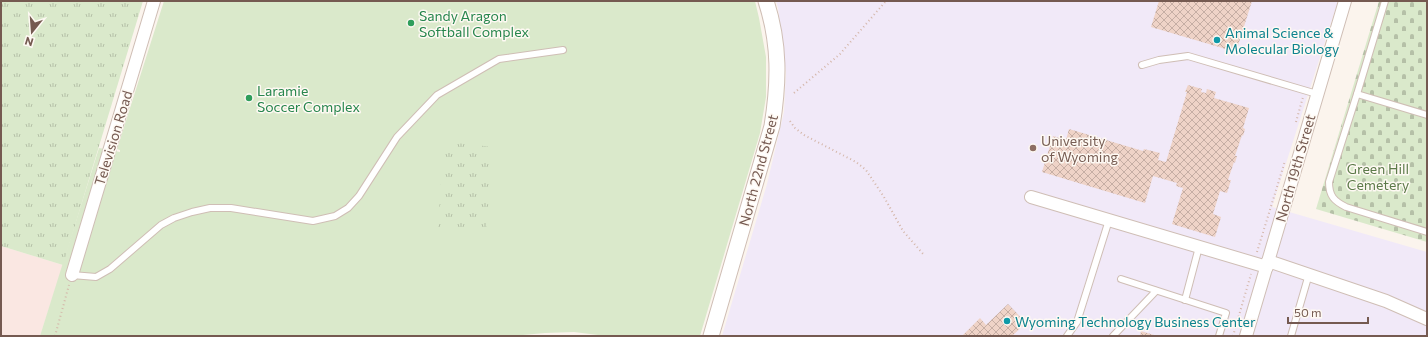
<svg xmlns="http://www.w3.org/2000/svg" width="1428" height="337" viewBox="0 0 1428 337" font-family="Commissioner,sans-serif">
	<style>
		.commercial { fill: #fae7e2 }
		.education { fill: #f1e9f8 }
		.green { fill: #dae9cb }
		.cemetery { fill: url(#cemetery-stones) }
		.park { fill: url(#park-tufts) }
		.building { fill: url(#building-cross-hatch) }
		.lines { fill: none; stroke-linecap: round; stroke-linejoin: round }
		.service-casing { stroke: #cfbeb5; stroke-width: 8 }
		.minor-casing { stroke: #cfbeb5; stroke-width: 14 }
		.tertiary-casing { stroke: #cfbeb5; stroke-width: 17 }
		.path { stroke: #d4b6a9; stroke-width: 2; stroke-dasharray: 1 3; stroke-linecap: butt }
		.service { stroke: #fff; stroke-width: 6 }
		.minor { stroke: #fff; stroke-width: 12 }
		.tertiary { stroke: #fff; stroke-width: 15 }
		.leisure-dot { fill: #2e9e5b; stroke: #fef9f3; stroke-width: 1.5 }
		.culture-dot { fill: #0f9aa8; stroke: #fef9f3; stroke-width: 1.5 }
		.education-dot { fill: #8d6e63; stroke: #fef9f3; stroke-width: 1.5 }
		.labels { text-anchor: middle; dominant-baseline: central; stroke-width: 3; stroke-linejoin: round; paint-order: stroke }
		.leisure-label { font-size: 14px; fill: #27864d; stroke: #fef9f3; text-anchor: start }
		.culture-label { font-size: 14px; fill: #0d838f; stroke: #fef9f3; text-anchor: start }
		.street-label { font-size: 14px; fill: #755a51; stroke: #fef9f3 }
		.education-label { font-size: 14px; fill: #785e54; stroke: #fef9f3; text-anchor: start }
		.park-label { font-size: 14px; fill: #5c7a49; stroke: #fef9f3 }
	</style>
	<defs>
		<pattern id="cemetery-stones" width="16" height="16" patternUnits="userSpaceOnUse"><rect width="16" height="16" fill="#dae9cb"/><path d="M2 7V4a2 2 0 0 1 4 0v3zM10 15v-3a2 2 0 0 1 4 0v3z" fill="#b5c0a7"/></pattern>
		<pattern id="park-tufts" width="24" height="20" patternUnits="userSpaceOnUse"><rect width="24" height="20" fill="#dae9cb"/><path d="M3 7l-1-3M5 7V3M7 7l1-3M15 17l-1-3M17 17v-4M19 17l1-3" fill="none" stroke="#b5c0a7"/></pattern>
		<pattern id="building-cross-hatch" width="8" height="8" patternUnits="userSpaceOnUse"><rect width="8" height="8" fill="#efd3c7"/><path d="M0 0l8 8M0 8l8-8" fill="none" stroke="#c6aea4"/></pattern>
	</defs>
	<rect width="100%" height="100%" fill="#fbf4ed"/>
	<path class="commercial" d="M1 246 63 265 40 336H1Z"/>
	<path class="education" d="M776 1H1338L1272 207 1427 252V336H722L767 184 784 112 786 73 778 8Z"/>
	<path class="green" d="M164 1H755L759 18 766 57V97L760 133 700 336H606L574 332 545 333 512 336H40L99 148 120 152V150L117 149Z"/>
	<path class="cemetery" d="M1379 1H1427V242L1316 209Z"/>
	<g class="park">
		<path d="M1 1H143L63 265 1 246Z"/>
		<path d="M447 142 493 147 486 234 438 229 443 147Z"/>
	</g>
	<g class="building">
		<path d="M1159 1H1252L1236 52 1151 27Z"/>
		<path d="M1188 85 1202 89 1201 92 1206 93 1207 89 1216 92 1214 98 1249 108 1243 128 1245 129 1243 136 1242 135 1235 156H1237L1235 163 1234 162 1228 180H1231L1227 193 1220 191 1213 214 1221 217 1215 237 1172 224 1183 188 1176 186 1177 183 1153 176 1145 203 1042 172 1053 136 1066 140 1069 129 1143 151 1144 149 1160 153 1158 160 1166 162 1187 92H1185Z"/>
		<path d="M1008 304 1026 323 1012 336H964L963 335 980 318 986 325Z"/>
		<path d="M1141 331 1157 336H1140Z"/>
	</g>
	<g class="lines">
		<g class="service-casing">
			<g id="service">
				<path d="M1385 1 1357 94 1329 182C1329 196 1334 201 1346 207L1427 232"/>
				<path d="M1142 65 1159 60 1188 56 1317 94"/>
				<path d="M1357 94 1427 115"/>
				<path d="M72 275 96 277 110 269 161 225 174 218 192 212 210 208H231L313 221 335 216 348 208 359 196 397 137 437 95 499 59 563 50"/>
				<path d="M1121 279 1226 313 1219 336"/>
				<path d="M1185 300 1199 247"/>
				<path d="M1067 336 1077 322 1109 220"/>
				<path d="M1113 336 1156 291"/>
				<path d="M1291 336 1309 274"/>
			</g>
		</g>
		<g class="minor-casing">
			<g id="minor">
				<path d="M1031 197 1267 267"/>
				<path d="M1268 261 1386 301 1427 319"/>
				<path d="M72 275 154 1"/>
				<path d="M1246 336 1345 1"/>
			</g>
		</g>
		<g class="tertiary-casing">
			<path id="tertiary" d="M711 336 772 126C779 82 780 44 766 1"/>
		</g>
		<g class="path">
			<path d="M794 93 840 54 886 1"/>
			<path d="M790 121 795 128 804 135 856 162 866 170 884 197 903 231 924 255"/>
			<path d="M1296 122 1303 97"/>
			<path d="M1257 252 1285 161"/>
			<path d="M55 336 69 285"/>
			<path d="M1233 336 1251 274"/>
		</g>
		<use href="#service" class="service"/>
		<use href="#minor" class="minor"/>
		<use href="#tertiary" class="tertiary"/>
	</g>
	<g class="leisure-dot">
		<circle cx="411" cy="23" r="4"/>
		<circle cx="249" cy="98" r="4"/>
	</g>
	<g class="culture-dot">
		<circle cx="1217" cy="40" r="4"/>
		<circle cx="1007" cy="321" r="4"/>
	</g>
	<circle class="education-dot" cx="1033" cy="148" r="4"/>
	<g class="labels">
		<g class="leisure-label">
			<text x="419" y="15">Sandy Aragon<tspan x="419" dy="16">Softball Complex</tspan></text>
			<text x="257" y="90">Laramie<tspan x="257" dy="16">Soccer Complex</tspan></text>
		</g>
		<g class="culture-label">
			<text x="1225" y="32">Animal Science &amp;<tspan x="1225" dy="16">Molecular Biology</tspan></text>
			<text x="1015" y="321">Wyoming Technology Business Center</text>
		</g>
		<g class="street-label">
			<text transform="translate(113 138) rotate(-73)">Television Road</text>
			<text transform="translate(1295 168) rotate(-74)">North 19th Street</text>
			<text transform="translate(758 170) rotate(-75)">North 22nd Street</text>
		</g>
		<g class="education-label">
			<text x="1041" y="140">University<tspan x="1041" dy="16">of Wyoming</tspan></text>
		</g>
		<g class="park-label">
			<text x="1378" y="168">Green Hill<tspan x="1378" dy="16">Cemetery</tspan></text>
		</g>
	</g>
	<rect width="1428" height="337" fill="none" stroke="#755a51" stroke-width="4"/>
	<g transform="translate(32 32) rotate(197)" stroke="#fef9f3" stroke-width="3" paint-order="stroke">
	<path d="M0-3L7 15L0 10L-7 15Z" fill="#755a51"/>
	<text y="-6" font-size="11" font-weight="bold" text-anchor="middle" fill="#755a51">N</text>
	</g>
	<path d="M1288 317v6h80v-6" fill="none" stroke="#755a51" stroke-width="2"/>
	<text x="1294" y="317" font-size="12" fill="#755a51" stroke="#fef9f3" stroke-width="3" paint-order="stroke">50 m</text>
</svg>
